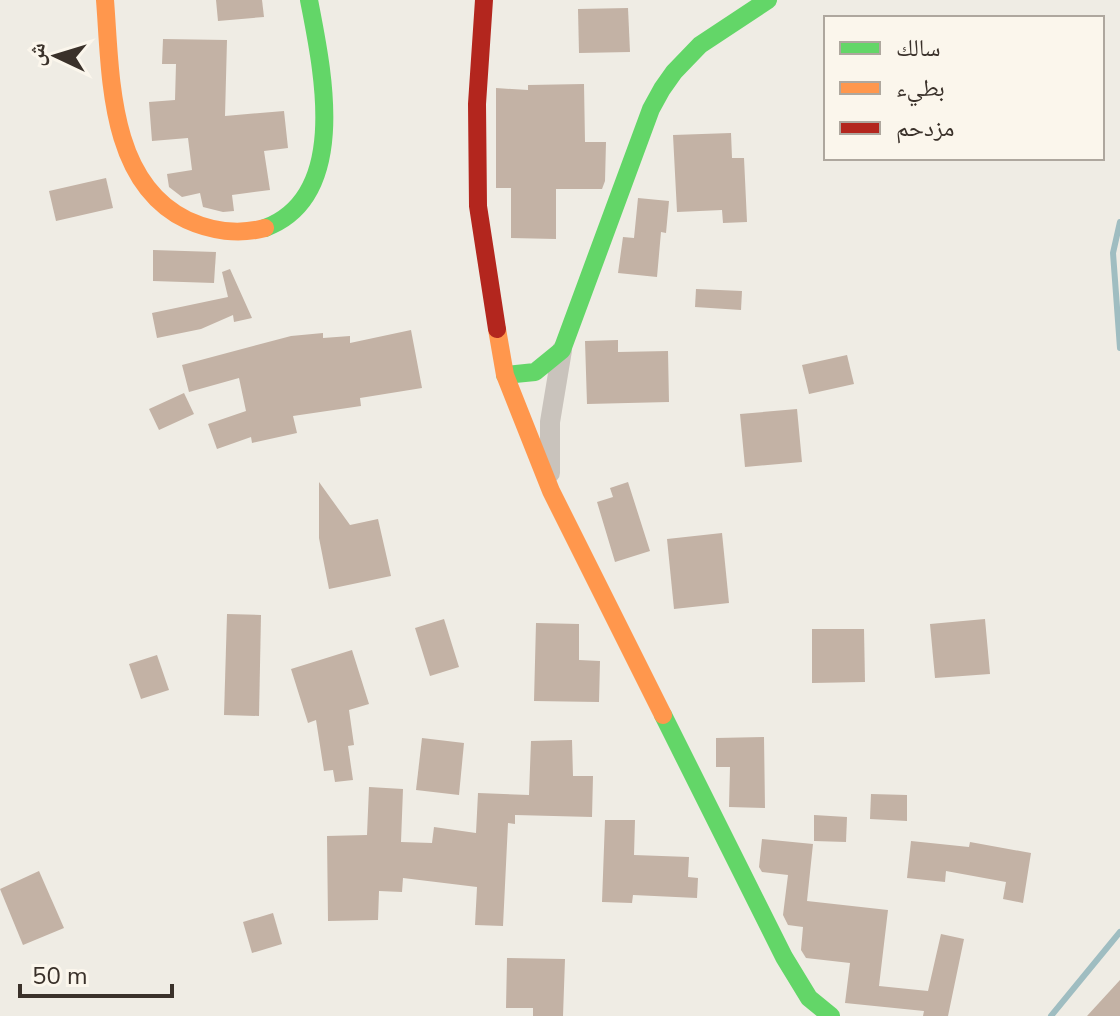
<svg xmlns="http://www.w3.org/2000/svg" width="1120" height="1016" viewBox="0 0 1120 1016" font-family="'Nunito Sans','Noto Naskh Arabic',sans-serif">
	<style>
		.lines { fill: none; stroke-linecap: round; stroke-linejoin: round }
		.stream { stroke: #9fbdc1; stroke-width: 6 }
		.building { fill: #c3b2a5 }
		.street { stroke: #c9c3bc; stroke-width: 20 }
		.fast { stroke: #63d668; stroke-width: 18 }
		.slow { stroke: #ff974d; stroke-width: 18 }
		.jam { stroke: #b3261e; stroke-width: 18 }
	</style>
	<rect width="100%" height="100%" fill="#efece4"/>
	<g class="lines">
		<g class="stream">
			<path d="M1120 222 1113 253 1120 348"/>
			<path d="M1051 1016 1120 932"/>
		</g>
	</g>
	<g class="building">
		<path d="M216 0H262L264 17 218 21Z"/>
		<path d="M628 8 630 52 579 53 578 9Z"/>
		<path d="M163 39 227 40 225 116 284 111 288 148 264 151 270 190 232 195 234 211 223 212 203 207 200 193 182 197 169 187 167 174 192 170 188 138 152 141 149 102 175 100 176 64H162Z"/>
		<path d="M584 84 585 142H606L605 181 602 189H556V239L511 238V188H496V88L528 90V85Z"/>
		<path d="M731 133 732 158H744L747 222 723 223 722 210 677 212 673 135Z"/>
		<path d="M106 178 113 208 56 221 49 191Z"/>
		<path d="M638 198 669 201 666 233 661 232 657 277 618 273 623 237 634 238Z"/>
		<path d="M153 250 216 252 214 283 153 281Z"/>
		<path d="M230 269 252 318 234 322 233 315 201 329 157 338 152 313 228 297 222 272Z"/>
		<path d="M696 289 742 291 741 310 695 307Z"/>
		<path d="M411 330 422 388 360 398 361 406 293 416 297 433 252 443 251 437 217 449 208 424 246 411 239 378 189 392 182 365 291 336 323 333V338L350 336V343Z"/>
		<path d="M618 340V352L668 351 669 402 587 404 585 341Z"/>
		<path d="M847 355 854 384 809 394 802 365Z"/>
		<path d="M184 393 194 414 159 430 149 409Z"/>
		<path d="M797 409 802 462 745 467 740 414Z"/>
		<path d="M319 482 350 525 378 519 391 576 329 589 319 538Z"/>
		<path d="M628 482 650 551 615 562 597 502 613 497 610 488Z"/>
		<path d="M722 533 729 603 674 609 667 539Z"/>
		<path d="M227 614 261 615 259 716 224 715Z"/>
		<path d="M444 619 459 667 430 676 415 628Z"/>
		<path d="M985 619 990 674 935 678 930 624Z"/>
		<path d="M536 623 579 624V660L600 661 599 702 534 701Z"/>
		<path d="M812 629H864L865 682 812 683Z"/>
		<path d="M352 650 369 704 349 710 354 745 348 746 353 780 335 782 333 770 324 771 316 720 308 723 291 669Z"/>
		<path d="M157 655 169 690 141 699 129 664Z"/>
		<path d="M764 737 765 808 729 807 730 767H716V738Z"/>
		<path d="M422 738 464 743 459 795 416 790Z"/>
		<path d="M572 740 573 776H593L592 817 515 815V824L508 823 503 926 475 925 477 887 403 878 402 892 379 891 378 920 328 921 327 836 367 835 369 787 403 789 401 842 432 843 434 827 476 833 478 793 529 795 531 741Z"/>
		<path d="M871 794 907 795V821L870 819Z"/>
		<path d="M814 815 847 817 846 842 814 841Z"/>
		<path d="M605 820H635L634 855 689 857 688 877 698 878 697 898 633 895 632 903 602 902Z"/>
		<path d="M762 839 813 844 807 901 888 910 879 986 928 991 941 934 964 939 948 1016H923L924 1011 845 1003 850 963 806 958 801 950 803 927 788 925 783 915 788 875 762 872 759 867Z"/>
		<path d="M911 841 969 847 970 842 1031 853 1023 903 1003 899 1006 882 946 871 945 882 907 878Z"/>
		<path d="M39 871 64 928 23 945 0 889Z"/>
		<path d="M273 913 282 944 252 953 243 922Z"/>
		<path d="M507 958 565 959 563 1016H533V1008H506Z"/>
		<path d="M1120 980V1016H1087Z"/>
	</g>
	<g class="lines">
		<path class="street" d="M550 473V422L562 350"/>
		<g class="fast">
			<path d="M265 228C351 196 322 68 309 0"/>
			<path d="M505 375 535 372 562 350 651 109 662 89 674 72 700 45 768 0"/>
			<path d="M663 715 784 957 809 998 831 1016"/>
		</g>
		<g class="slow">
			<path d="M105 0C111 75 108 182 187 220 211 231 239 235 265 228"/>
			<path d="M497 329 505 375 551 491 663 715"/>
		</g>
		<path class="jam" d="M484 0 477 104 478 206 497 329"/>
	</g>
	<rect x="824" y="16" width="280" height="144" fill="#fbf6ec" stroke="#aea79e" stroke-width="2"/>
	<rect x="840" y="42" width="40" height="12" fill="#63d668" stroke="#aea79e" stroke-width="2"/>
	<text x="896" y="56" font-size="24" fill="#3a312a">سالك</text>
	<rect x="840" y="82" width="40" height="12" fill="#ff974d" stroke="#aea79e" stroke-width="2"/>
	<text x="896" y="96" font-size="24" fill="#3a312a">بطيء</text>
	<rect x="840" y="122" width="40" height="12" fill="#b3261e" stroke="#aea79e" stroke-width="2"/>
	<text x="896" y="136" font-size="24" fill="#3a312a">مزدحم</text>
	<g transform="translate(56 56) rotate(274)" stroke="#fbf6ec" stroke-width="6" paint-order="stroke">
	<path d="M0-6L14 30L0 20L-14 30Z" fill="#3a312a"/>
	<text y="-12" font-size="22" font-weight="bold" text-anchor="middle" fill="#3a312a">ش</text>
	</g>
	<path d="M20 984v12h152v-12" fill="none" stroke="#3a312a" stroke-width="4"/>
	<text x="32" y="984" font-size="24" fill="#3a312a" stroke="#fbf6ec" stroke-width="6" paint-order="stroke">50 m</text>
</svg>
